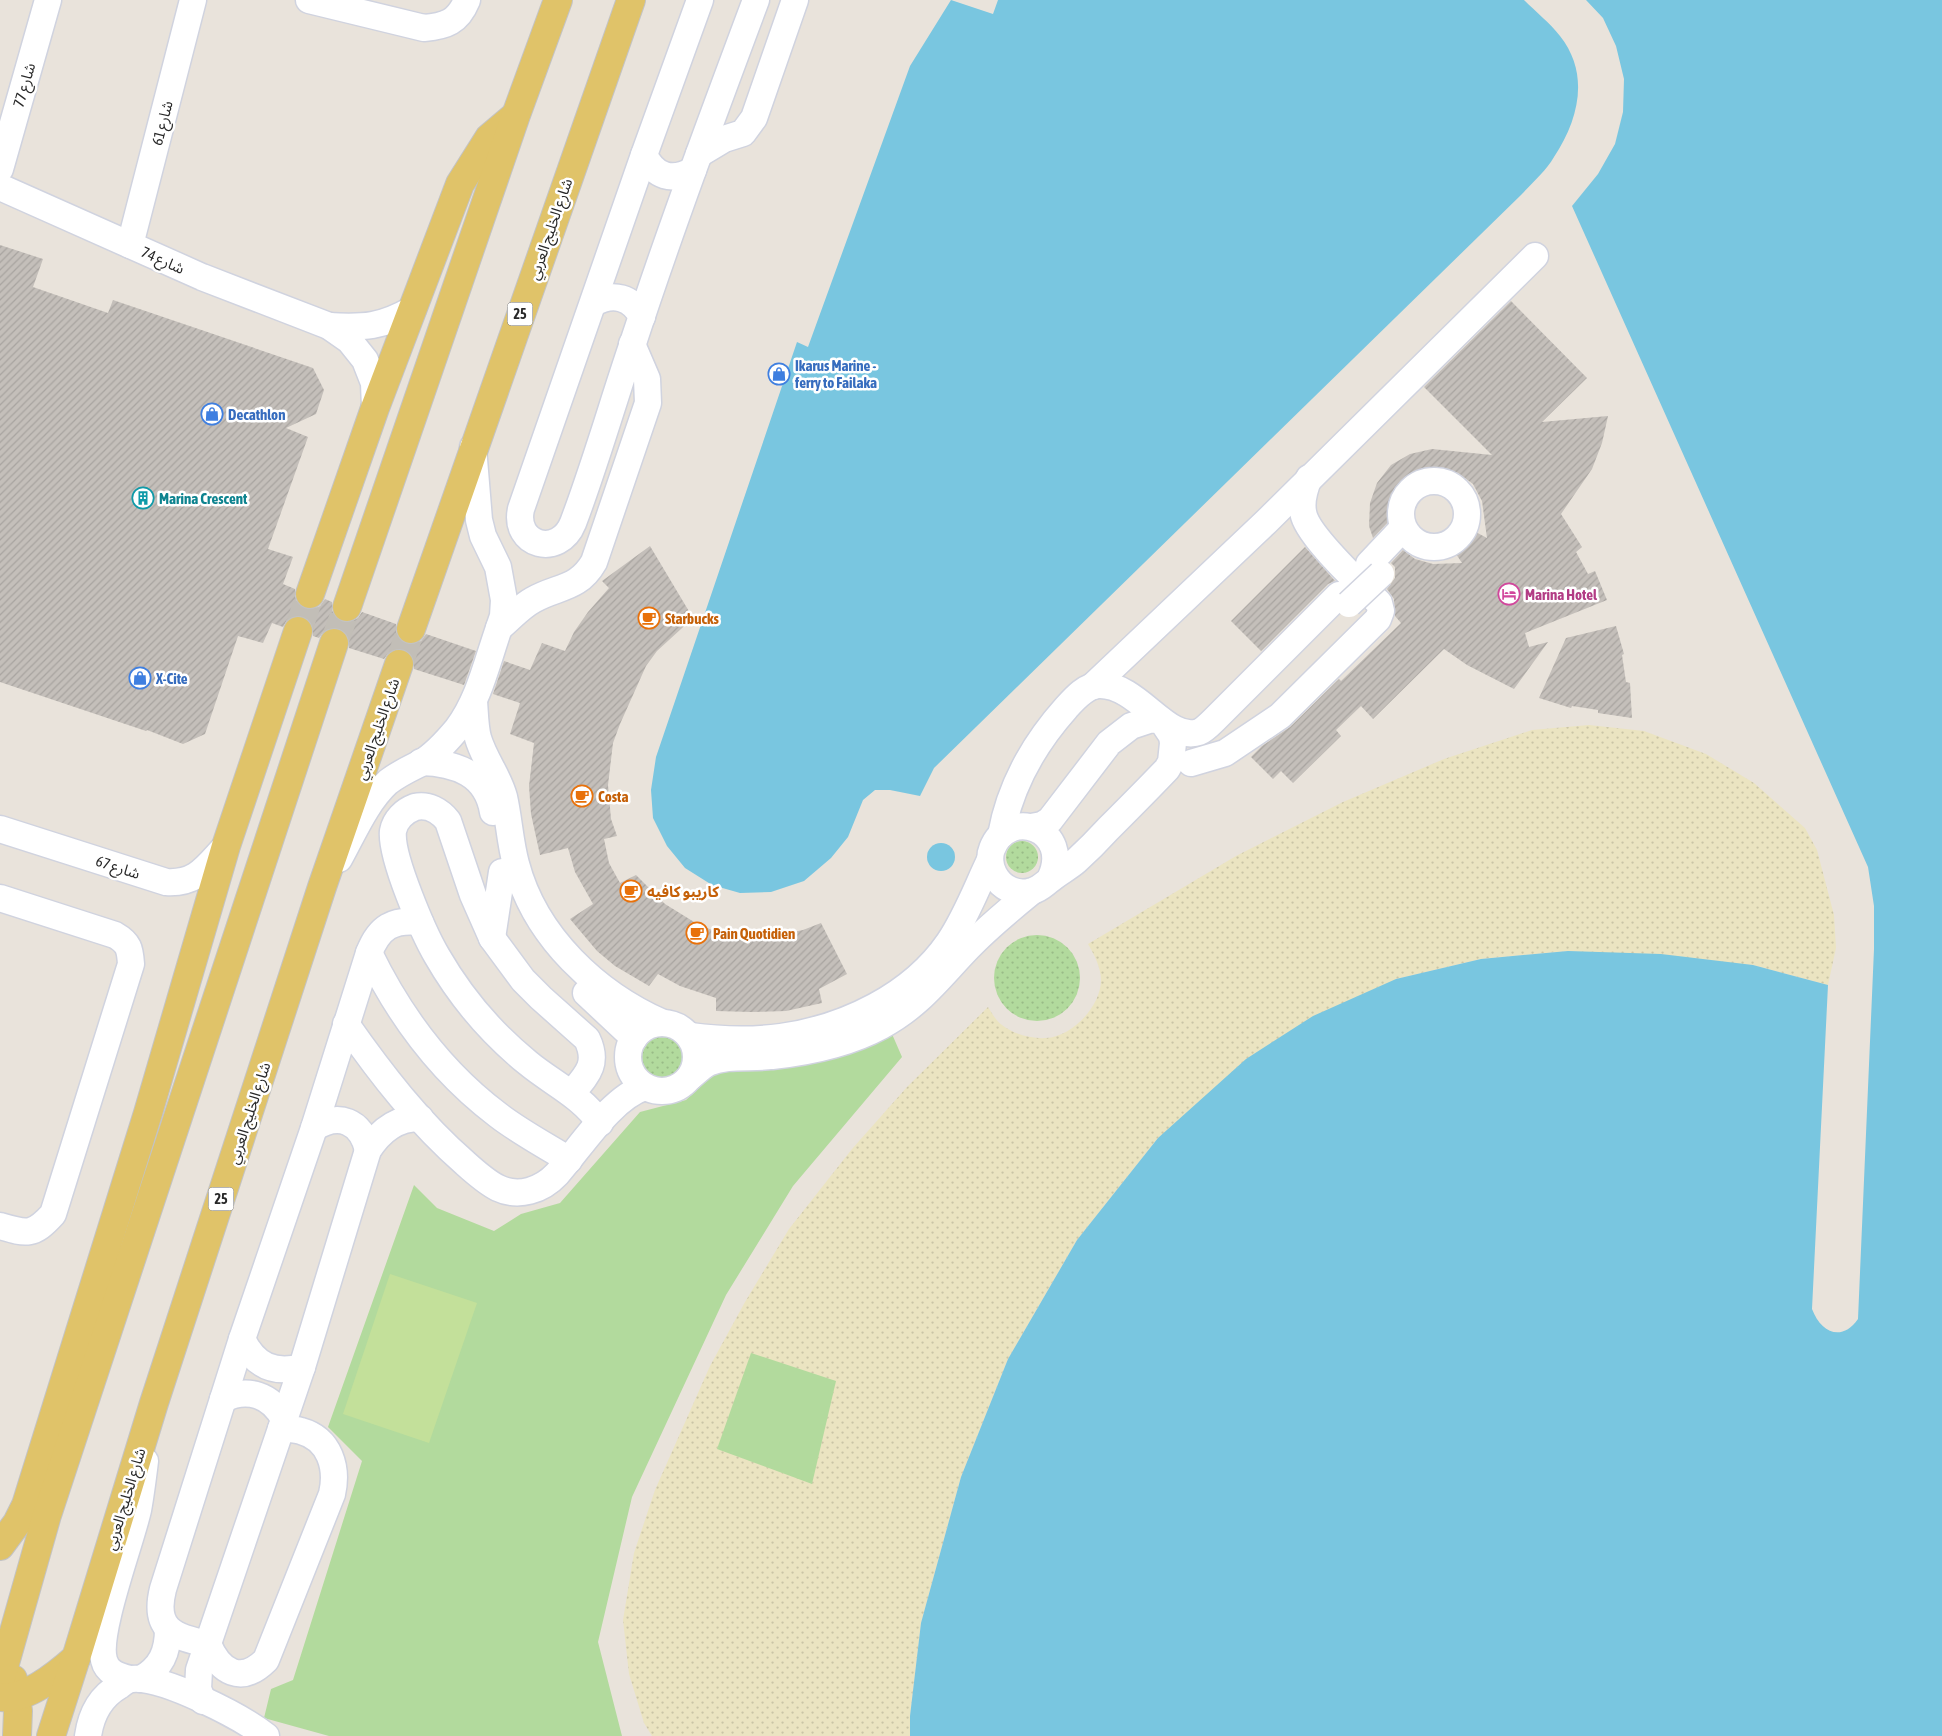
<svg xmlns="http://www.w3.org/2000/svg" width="1942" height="1736" viewBox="0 0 1942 1736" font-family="'Asap Condensed','Noto Sans Arabic',sans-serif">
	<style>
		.grass { fill: url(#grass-dots) }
		.sand { fill: url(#sand-dots) }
		.park { fill: #b2da9d }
		.pitch { fill: #c3e09a }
		.water { fill: #79c6e0 }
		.building { fill: url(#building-hatch) }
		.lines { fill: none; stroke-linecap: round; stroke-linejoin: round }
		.major-tunnel { stroke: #c2beb7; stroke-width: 28; stroke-dasharray: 28 14; stroke-linecap: butt }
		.minor-casing { stroke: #d0d3df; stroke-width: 29 }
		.major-casing { stroke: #c3c3c3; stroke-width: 30 }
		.minor { stroke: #fff; stroke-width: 26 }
		.major { stroke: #e0c369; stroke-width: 28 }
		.minor-bridge-casing { stroke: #d0d3df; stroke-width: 29; stroke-linecap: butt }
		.minor-bridge { stroke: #fff; stroke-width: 26 }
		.labels { text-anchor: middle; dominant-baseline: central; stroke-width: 5; stroke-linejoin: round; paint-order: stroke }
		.shield { fill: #fff; stroke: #686868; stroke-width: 1 }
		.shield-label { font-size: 14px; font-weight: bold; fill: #282828 }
		.street-label { font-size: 15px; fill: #282828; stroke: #fff }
		.shop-label { font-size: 15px; font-weight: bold; fill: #366cbe; stroke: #fff; text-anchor: start }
		.culture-label { font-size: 15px; font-weight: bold; fill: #0d838f; stroke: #fff; text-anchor: start }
		.hotel-label { font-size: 15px; font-weight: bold; fill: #b23c85; stroke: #fff; text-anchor: start }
		.food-label { font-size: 15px; font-weight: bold; fill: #c56008; stroke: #fff; text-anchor: start }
	</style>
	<defs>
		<pattern id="grass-dots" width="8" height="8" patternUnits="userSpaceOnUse" patternTransform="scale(1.25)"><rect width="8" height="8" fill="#b2da9d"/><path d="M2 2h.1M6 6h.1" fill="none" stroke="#99bb87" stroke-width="1.8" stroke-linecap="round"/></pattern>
		<pattern id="sand-dots" width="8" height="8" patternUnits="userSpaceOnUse" patternTransform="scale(1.25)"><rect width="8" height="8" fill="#ebe4c1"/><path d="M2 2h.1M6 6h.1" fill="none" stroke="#cac4a6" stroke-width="1.8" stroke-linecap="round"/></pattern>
		<pattern id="building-hatch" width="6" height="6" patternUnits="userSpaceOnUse" patternTransform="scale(1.25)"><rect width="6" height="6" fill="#c4bfba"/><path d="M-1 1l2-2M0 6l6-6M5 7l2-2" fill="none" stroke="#a8a4a0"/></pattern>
	</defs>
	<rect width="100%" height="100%" fill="#e9e3db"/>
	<g class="grass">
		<circle cx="1022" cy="857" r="16"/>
		<circle cx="1037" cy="978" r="43"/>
		<circle cx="660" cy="1058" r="23"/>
	</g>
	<path class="sand" d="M1589 725 1644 731 1706 754 1754 783 1805 828 1817 850 1834 915 1836 948 1828 985 1753 965 1568 951 1481 959 1396 979 1158 1138 1077 1240 1008 1359 961 1477 921 1623 910 1716V1736H652L644 1723 629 1674 623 1620 634 1553 655 1490 710 1366 745 1302 789 1229 852 1149 907 1087 988 1007C992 1013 996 1021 1002 1025 1013 1034 1032 1039 1046 1038 1072 1037 1101 1006 1101 980 1101 968 1094 954 1088 944L1236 856 1343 802 1444 759 1532 730Z"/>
	<g class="park">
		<path d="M892 1034 902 1057 793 1186 726 1295 632 1497 598 1642 622 1736H329L264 1718 271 1689 293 1680 362 1461 328 1427 414 1185 437 1208 494 1231 521 1214 560 1203 640 1112 686 1100 716 1071Z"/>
		<path d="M751 1353 836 1381 812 1484 717 1449Z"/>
	</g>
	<path class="pitch" d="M390 1274 477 1303 429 1443 343 1414Z"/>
	<g class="water">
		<path d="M951 0 993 14 998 0H1524C1536 12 1550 23 1560 36 1590 74 1579 119 1554 157 1546 171 1532 183 1521 195L934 768 920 796 890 790H875L863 800 848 837 831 858 804 881 771 892 740 893 712 885 685 868 667 846 653 818 651 790 656 757 797 342 808 347 910 66Z"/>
		<path d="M1586 0H1942V1736H910V1716L921 1623 961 1477 1008 1359 1077 1240 1158 1138 1246 1059 1313 1016 1396 979 1481 959 1568 951 1661 954 1753 965 1828 985 1812 1309C1821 1333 1842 1342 1858 1319L1874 949V906L1868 867 1572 206 1598 174 1615 144 1623 112 1624 79 1616 46 1603 18Z"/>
		<circle cx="941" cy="857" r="14"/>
	</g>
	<g class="building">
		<path d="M0 245 43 259 33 287 108 313 113 300 313 368 324 390 316 414 286 428 308 437 268 549 293 557 283 584 295 589V596L298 604 305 609H313L320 606 325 599 332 602V610L336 618 341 622H350L358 618 362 612 396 624V631L399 639 406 644H414L421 641 426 634 476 651 464 685 414 669V662L411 654 404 649H397L389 652 384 659 349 648V640L346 633 338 628H331L324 631 319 638 313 636V628L310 621 303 616H295L287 620 283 627 272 623 263 643 238 636 205 734 183 744 147 730 146 731 0 682Z"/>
		<path d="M1511 301 1587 378 1542 422 1608 416 1602 443 1592 469 1561 514 1582 547 1576 552 1588 574 1595 571 1607 600 1525 633 1529 647 1548 642 1514 689 1467 665 1444 649 1373 719 1361 706 1336 730 1341 736 1293 783 1281 771 1273 779 1251 757 1262 746 1290 727 1339 679 1341 681 1401 623 1395 616 1394 599 1387 589 1395 578V567L1391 563 1403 550 1415 559 1433 564 1462 563 1452 548 1470 529 1487 538 1482 501 1473 484 1458 473 1440 468 1421 471 1405 480 1393 495 1388 513 1390 520 1373 538 1369 526 1370 503 1377 483 1391 465 1410 454 1432 449 1492 455 1424 387Z"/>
		<path d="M650 546 693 618 657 651 646 666 620 724 613 743 608 785 611 819 617 836 604 839 609 863 620 883 636 875 665 904 699 925 718 932 759 939 803 930 821 923 847 974 819 989 822 1003 786 1011 751 1012 716 1011V998L680 986 658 974 649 986 615 966 597 951 570 919 593 904 575 872 568 848 540 855 531 814 529 786 534 743 510 734 520 703 493 694 504 661 530 670 542 643 565 651 574 632 588 612 609 588 602 581Z"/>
		<path d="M1305 547 1335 581 1328 584 1261 651 1231 621Z"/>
		<path d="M1616 626 1624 654 1622 655 1626 682 1630 683 1632 718 1598 713V710L1572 706 1571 708 1539 698 1566 638Z"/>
	</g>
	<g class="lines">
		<g class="major-tunnel">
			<path d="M298 631 310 594"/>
			<path d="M334 643 347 607"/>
			<path d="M399 664 411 629"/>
		</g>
		<g class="minor-casing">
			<g id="minor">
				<path d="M309 0 424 28C446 26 458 22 467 0"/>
				<path d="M700 0 644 155 521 509C513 546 559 558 573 523 595 465 612 405 632 346 670 230 713 115 756 0"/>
				<path d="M699 154 724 139 743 133 754 118 795 0"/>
				<path d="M644 155C655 177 672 182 693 170"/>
				<path d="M0 169 48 0"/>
				<path d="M0 187 202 277 329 326 349 340 365 360 374 383 375 408"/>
				<path d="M130 245 193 0"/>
				<path d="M594 303C613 292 632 297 642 317"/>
				<path d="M329 326C364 328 382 327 413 309"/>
				<circle cx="1434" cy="514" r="33"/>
				<path d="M1369 564 1403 528"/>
				<path d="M499 628C510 619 520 607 533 600 557 586 578 590 594 562L648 403 647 379 632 344"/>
				<path d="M1093 686 1266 522 1535 256"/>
				<path d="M474 701C475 713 475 727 478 738 484 759 499 777 504 797 509 819 510 843 516 864 535 937 597 994 663 1023"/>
				<path d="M421 762C456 763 487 774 493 812"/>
				<path d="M1191 763 1225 753 1280 716 1378 619 1381 611 1379 603C1360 584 1311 539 1304 516 1300 503 1304 490 1309 478"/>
				<path d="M1031 827 1042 825 1050 820 1109 743 1131 726 1152 719 1162 721 1172 736 1173 743 1171 762 1167 769C1148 789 1128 809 1108 829 1098 840 1087 851 1076 861 1068 868 1059 872 1051 879 1044 884 1040 889 1032 891 1017 896 1001 888 994 874 990 867 989 856 992 849 1008 806 1074 829 1050 879"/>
				<path d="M0 829 166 882C197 884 206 867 226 846"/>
				<path d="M1001 835C1010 786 1033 745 1066 708 1074 699 1086 685 1100 685 1139 685 1167 743 1199 732 1204 730 1210 724 1214 720L1339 595"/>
				<path d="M339 859C353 834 366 802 388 782 398 774 409 769 421 763 434 755 447 741 457 729 479 700 487 662 499 628L503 616 504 600 498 567 483 536 479 520 473 447"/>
				<path d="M0 898 115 935C129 943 130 949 131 964L53 1214C33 1236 27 1234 0 1226"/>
				<path d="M492 938 502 872"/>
				<path d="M369 953C400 1017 441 1072 498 1115 520 1132 545 1145 569 1160"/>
				<path d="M586 993 634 1038"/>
				<circle cx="662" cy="1057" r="34"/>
				<path d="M346 1024C381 1074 419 1123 465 1163 475 1172 486 1182 498 1188 519 1198 542 1190 557 1174 581 1147 611 1098 645 1087"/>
				<path d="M690 1036C720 1040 751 1041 781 1037 845 1028 912 996 949 942 966 917 977 887 990 860"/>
				<path d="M690 1077C696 1072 702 1066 708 1063 728 1054 751 1059 772 1056 809 1052 848 1044 881 1026 920 1005 939 978 968 948 988 927 1009 910 1031 892"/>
				<path d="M571 1094C587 1075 599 1064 587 1039L541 998 523 980 492 938 473 895 448 821C440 811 428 804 415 807 404 811 395 820 393 831 390 856 424 934 437 956 460 996 491 1033 528 1063 552 1083 582 1096 600 1123"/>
				<path d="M314 1128C339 1112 361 1121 368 1150"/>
				<path d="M242 1339C255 1366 274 1374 302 1367"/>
				<path d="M223 1399C248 1387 271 1395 284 1419"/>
				<path d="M208 1644C173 1637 153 1629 163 1589L242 1339 314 1128 369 953C379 927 393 919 420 922"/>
				<path d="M208 1644C220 1672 241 1685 266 1660L332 1494C338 1468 330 1439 301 1431 295 1429 287 1429 281 1429"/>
				<path d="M130 1679C119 1676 107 1673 104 1660 96 1633 131 1542 138 1510 141 1494 143 1477 145 1461"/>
				<path d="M141 1679C161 1668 168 1652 168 1629"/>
				<path d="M203 1701 198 1689 199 1670 302 1367 368 1150C381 1130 397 1118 420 1118"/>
				<path d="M88 1736C91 1715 100 1697 119 1686 123 1683 128 1679 132 1679 163 1676 242 1717 266 1736"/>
			</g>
		</g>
		<g class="major-casing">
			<g id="major">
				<path d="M310 594 375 408 460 184 489 138 515 116"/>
				<path d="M347 607 516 115 558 0"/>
				<path d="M411 629 631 0"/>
				<path d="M0 1546 17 1523 26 1505 148 1113 226 846 298 631"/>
				<path d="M13 1679 18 1711 17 1736"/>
				<path d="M0 1681 47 1515 334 643"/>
				<path d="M0 1697C26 1701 58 1674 76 1658"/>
				<path d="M51 1736 76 1658 154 1403 322 887 399 664"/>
			</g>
		</g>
		<use href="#minor" class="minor"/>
		<use href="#major" class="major"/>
		<g class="minor-bridge-casing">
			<path id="minor-bridge" d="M1349 604 1381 574"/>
		</g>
		<use href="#minor-bridge" class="minor-bridge"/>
	</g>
	<defs>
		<g id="shop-ring" transform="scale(1.125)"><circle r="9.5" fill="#fff" stroke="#3f7fe0" stroke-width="1.5"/><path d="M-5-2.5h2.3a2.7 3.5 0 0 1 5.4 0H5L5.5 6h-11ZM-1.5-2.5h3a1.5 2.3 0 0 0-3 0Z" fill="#3f7fe0"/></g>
		<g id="building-ring" transform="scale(1.125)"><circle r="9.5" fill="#fff" stroke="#0f9aa8" stroke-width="1.5"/><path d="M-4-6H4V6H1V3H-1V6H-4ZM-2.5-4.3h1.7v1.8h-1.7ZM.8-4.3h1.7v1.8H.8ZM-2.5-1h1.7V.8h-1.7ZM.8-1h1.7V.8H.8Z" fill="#0f9aa8"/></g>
		<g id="hotel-ring" transform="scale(1.125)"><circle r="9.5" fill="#fff" stroke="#d1479c" stroke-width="1.5"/><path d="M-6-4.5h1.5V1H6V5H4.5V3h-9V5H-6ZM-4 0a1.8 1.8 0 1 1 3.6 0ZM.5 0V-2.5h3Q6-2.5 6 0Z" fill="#d1479c"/></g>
		<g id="cafe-ring" transform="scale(1.125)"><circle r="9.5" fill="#fff" stroke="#e8710a" stroke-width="1.5"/><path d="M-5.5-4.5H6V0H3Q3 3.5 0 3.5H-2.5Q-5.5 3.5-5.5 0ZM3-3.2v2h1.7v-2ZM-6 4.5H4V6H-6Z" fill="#e8710a"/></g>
	</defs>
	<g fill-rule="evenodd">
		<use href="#shop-ring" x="779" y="374"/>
		<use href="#shop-ring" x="212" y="414"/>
		<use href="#building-ring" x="143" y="498"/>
		<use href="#hotel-ring" x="1509" y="594"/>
		<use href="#cafe-ring" x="649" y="618"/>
		<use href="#shop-ring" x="140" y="678"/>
		<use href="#cafe-ring" x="582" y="796"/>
		<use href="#cafe-ring" x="631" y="891"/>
		<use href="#cafe-ring" x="697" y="933"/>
	</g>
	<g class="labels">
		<g class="shield">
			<rect x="507.5" y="302.5" width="25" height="23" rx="4"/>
			<rect x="208.5" y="1187.5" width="25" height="23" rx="4"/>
		</g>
		<g class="shield-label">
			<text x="520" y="314">25</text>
			<text x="221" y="1199">25</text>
		</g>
		<g class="street-label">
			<text transform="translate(24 85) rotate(-74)">شارع 77</text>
			<text transform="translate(162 123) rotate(-76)">شارع 61</text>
			<text transform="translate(550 229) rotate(-71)">شارع الخليج العربي</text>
			<text transform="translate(163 260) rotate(24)">شارع 74</text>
			<text transform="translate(377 729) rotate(-71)">شارع الخليج العربي</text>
			<text transform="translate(118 867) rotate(18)">شارع 67</text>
			<text transform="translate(249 1113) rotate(-72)">شارع الخليج العربي</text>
			<text transform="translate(125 1499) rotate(-73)">شارع الخليج العربي</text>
		</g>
		<g class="shop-label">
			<text x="795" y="365">Ikarus Marine -<tspan x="795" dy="17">ferry to Failaka</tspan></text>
			<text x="228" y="414">Decathlon</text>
			<text x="156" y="678">X-Cite</text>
		</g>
		<g class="culture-label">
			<text x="159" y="498">Marina Crescent</text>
		</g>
		<g class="hotel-label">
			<text x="1525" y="594">Marina Hotel</text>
		</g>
		<g class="food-label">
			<text x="665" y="618">Starbucks</text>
			<text x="598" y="796">Costa</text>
			<text x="647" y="891">كاريبو كافيه</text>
			<text x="713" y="933">Pain Quotidien</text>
		</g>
	</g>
</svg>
